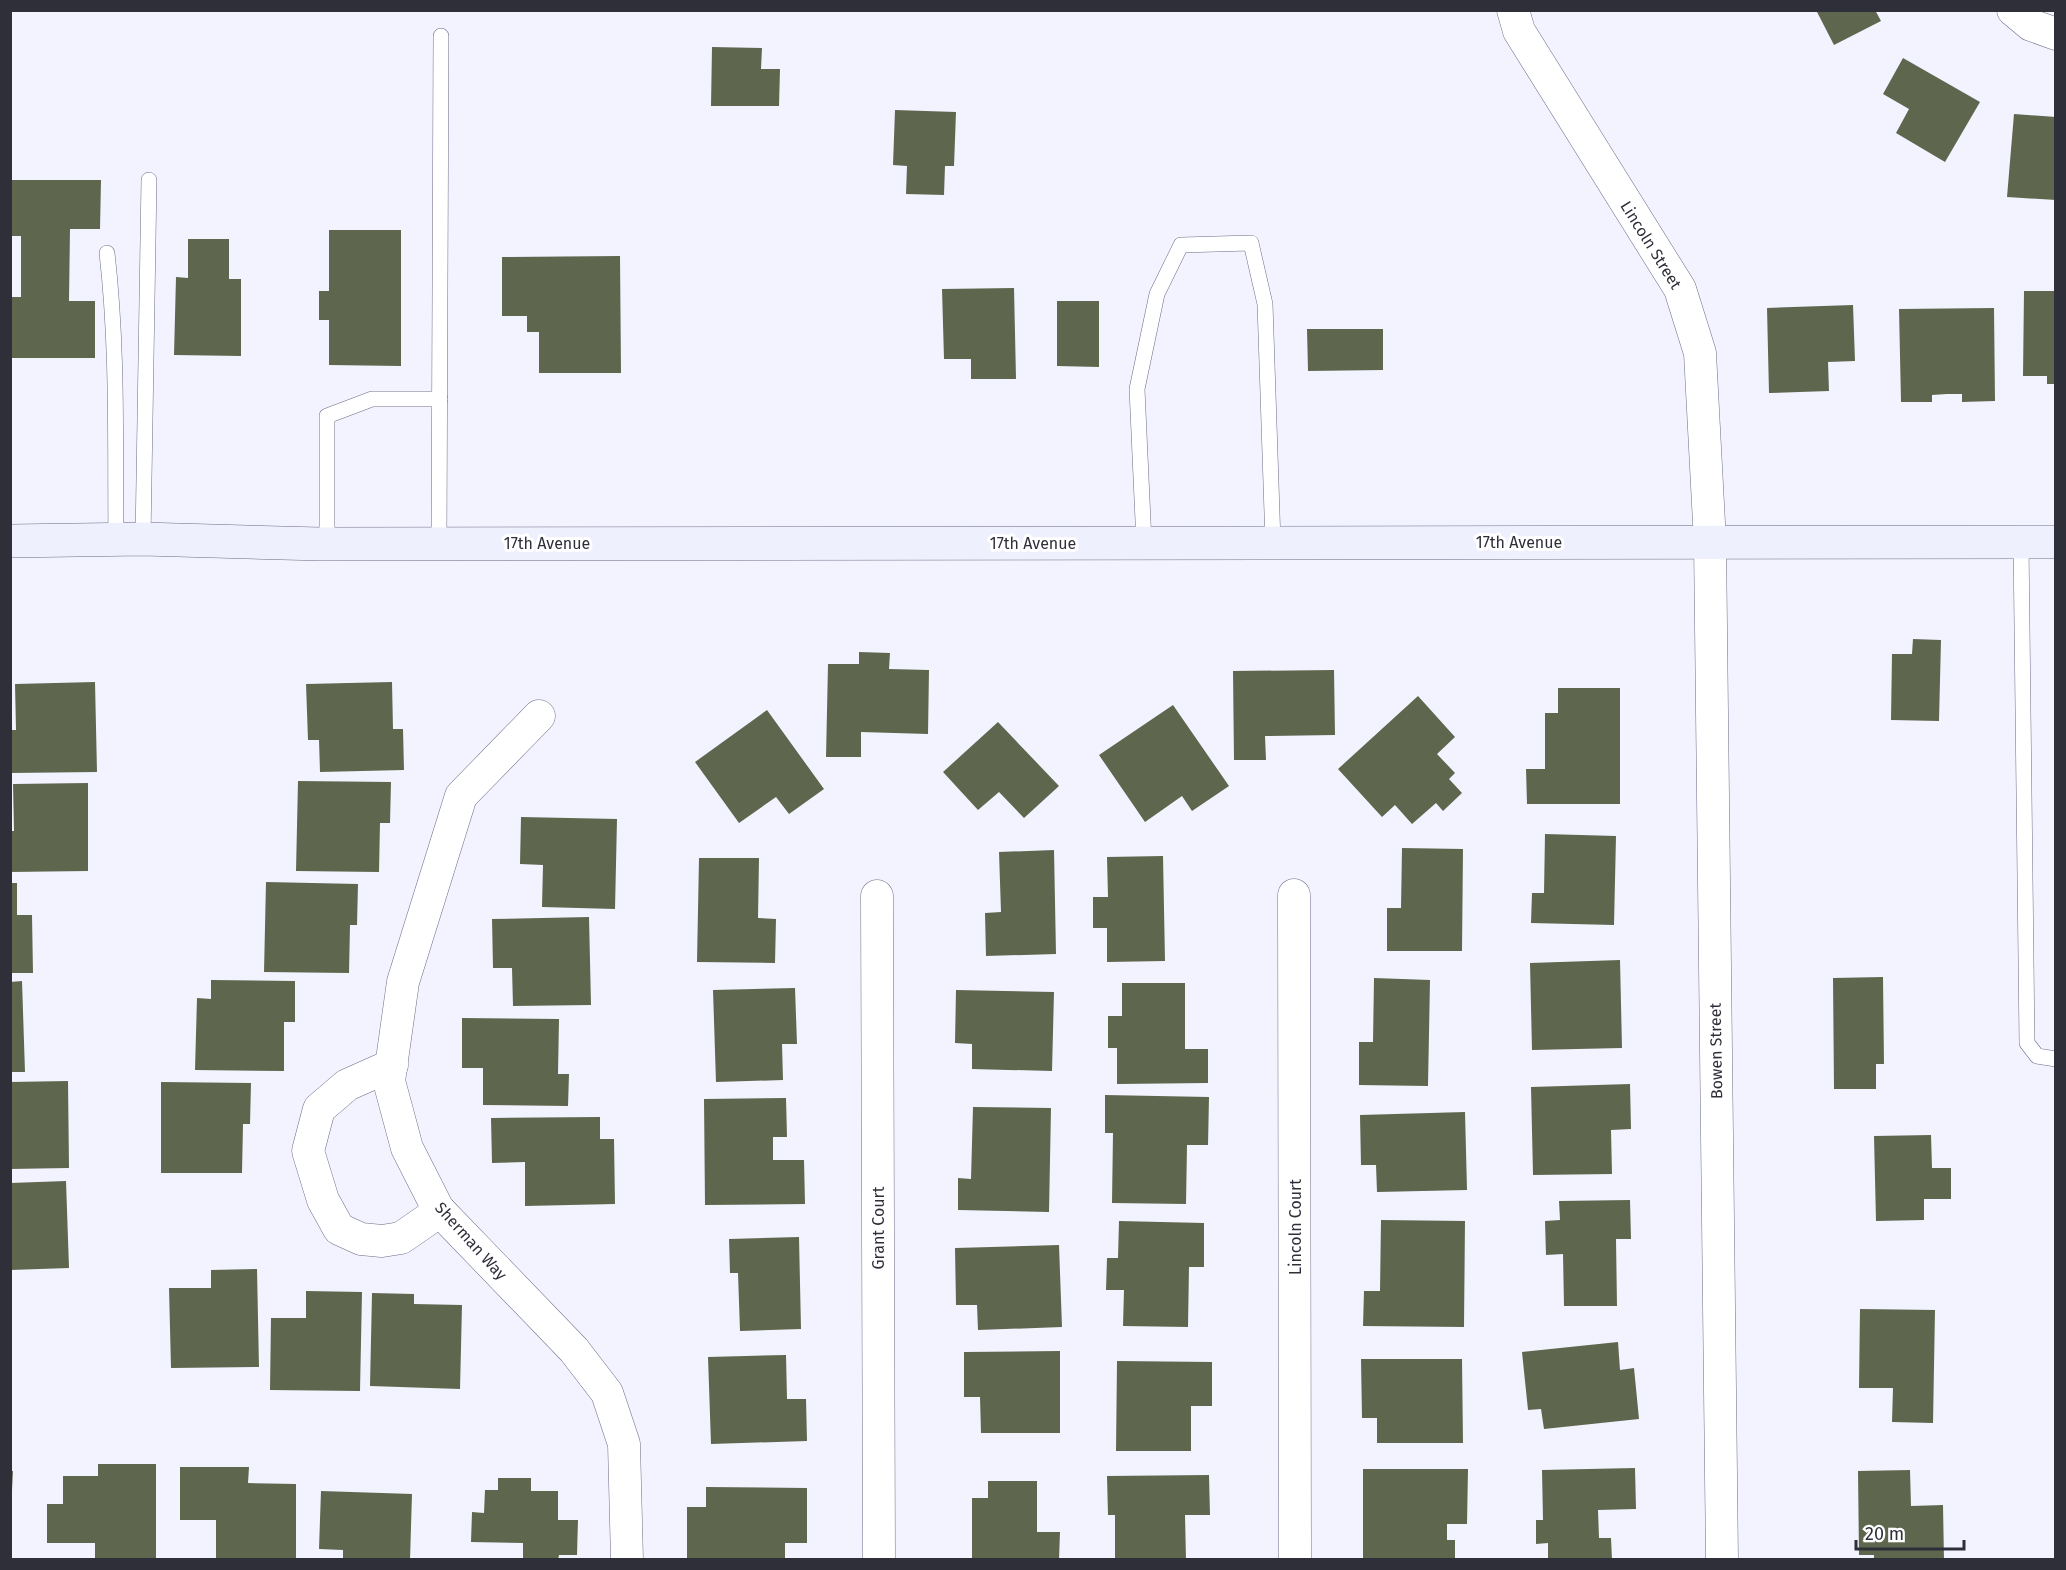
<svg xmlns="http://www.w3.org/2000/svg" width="2066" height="1570" viewBox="0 0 2066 1570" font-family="'Fira Sans',sans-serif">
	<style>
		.building { fill: #5e674e }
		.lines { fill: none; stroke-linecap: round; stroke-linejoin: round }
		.service-casing { stroke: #6c6d86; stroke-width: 16 }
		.minor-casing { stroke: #6c6d86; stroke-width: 33 }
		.secondary-casing { stroke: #6c6d86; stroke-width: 34 }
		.service { stroke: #fff; stroke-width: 15 }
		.minor { stroke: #fff; stroke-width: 32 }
		.secondary { stroke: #eff0fd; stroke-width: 33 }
		.labels { text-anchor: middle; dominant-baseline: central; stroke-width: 6; stroke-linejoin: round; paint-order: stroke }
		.street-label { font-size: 16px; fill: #2f2f3a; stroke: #fff }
	</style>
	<rect width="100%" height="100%" fill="#f2f3ff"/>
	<g class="building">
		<path d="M1816 10H1875L1881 21 1834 45Z"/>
		<path d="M712 47 762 48 761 69H780L779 106H711Z"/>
		<path d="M1903 58 1980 102 1945 162 1896 133 1909 109 1883 94Z"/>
		<path d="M895 110 956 112 954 166H945L944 195 906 194 907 166 893 165Z"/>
		<path d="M2014 114 2056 117V200L2007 197Z"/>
		<path d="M10 180H101L100 229H70L69 301H95V358H10V297H21V236H10Z"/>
		<path d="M329 230H401V366L329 365V320H319V291H329Z"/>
		<path d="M188 239H229V279H241V356L174 355 176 277 188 278Z"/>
		<path d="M620 256 621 373H539V332H527V316H502V257Z"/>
		<path d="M1014 288 1016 379H971V359H944L942 289Z"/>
		<path d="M2024 291H2056V384H2047V376H2023Z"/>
		<path d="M1057 301H1099V367L1057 366Z"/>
		<path d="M1853 305 1855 361 1828 362 1829 391 1769 393 1767 308Z"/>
		<path d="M1994 308 1995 401 1962 402V394H1947L1932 395V402H1901L1899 309Z"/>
		<path d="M1307 329H1383V370L1308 371Z"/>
		<path d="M1913 639 1941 640 1939 721 1891 720 1892 654H1912Z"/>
		<path d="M859 652 890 653 889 669 929 670 928 734 861 732V757H826L828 664H859Z"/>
		<path d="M1334 670 1335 735 1265 736 1266 760H1234L1233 671Z"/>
		<path d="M95 682 97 772 10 773V730H16L15 684Z"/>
		<path d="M392 682 393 729H403L404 770 320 772 319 740H308L306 684Z"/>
		<path d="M1558 688H1620V804H1527L1526 769H1545V713H1558Z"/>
		<path d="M1418 696 1455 737 1437 754 1455 773 1449 779 1462 793 1443 811 1436 803 1412 824 1395 805 1382 817 1338 769Z"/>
		<path d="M1173 705 1229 786 1192 811 1182 796 1145 822 1099 755Z"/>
		<path d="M767 710 824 789 789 814 776 797 739 823 695 762Z"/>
		<path d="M998 722 1059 786 1024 818 999 792 978 810 943 772Z"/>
		<path d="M298 781 391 782 390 823H380L379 872 296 871Z"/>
		<path d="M88 783V871L10 872V831H14L13 784Z"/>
		<path d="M521 817 617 819 615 909 542 907 543 865 520 864Z"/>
		<path d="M1545 834 1616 836 1614 925 1531 923 1532 893H1544Z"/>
		<path d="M1402 848 1463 849 1462 951H1387V908H1401Z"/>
		<path d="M1054 850 1056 954 986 956 985 913 1001 912 999 852Z"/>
		<path d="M1163 856 1165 961 1107 962V928H1093V897H1108L1107 857Z"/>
		<path d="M699 858H759L758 918 776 919 775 963 697 962Z"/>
		<path d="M266 882 358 884 357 925H350L349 973 264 972Z"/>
		<path d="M10 883H17V915H32L33 973H10Z"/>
		<path d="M589 917 591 1005 513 1006 512 968H493L492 919Z"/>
		<path d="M1620 960 1622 1048 1532 1050 1530 963Z"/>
		<path d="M1883 977 1884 1064H1876V1089H1834L1833 978Z"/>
		<path d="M1374 978 1430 980 1428 1086 1359 1085V1042H1373Z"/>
		<path d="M211 980 295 981V1022H284V1071L195 1070 197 998 211 999Z"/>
		<path d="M22 981 25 1072H10V982Z"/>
		<path d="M1122 983H1185V1049H1208V1083L1117 1084V1048H1108V1016H1122Z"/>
		<path d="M795 988 797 1044H782L783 1080 716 1082 713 990Z"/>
		<path d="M956 990 1054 992 1052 1071 972 1069V1044L955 1043Z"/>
		<path d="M462 1018 559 1019 558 1074H569L568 1106 483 1105V1068H462Z"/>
		<path d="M68 1081 69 1168 10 1169V1082Z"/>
		<path d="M161 1082 251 1083 250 1124H243L242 1173H161Z"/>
		<path d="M1630 1084 1631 1129 1611 1130 1612 1174 1533 1175 1531 1087Z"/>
		<path d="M1105 1095 1209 1097 1208 1145H1187L1186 1204 1112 1203 1113 1133H1105Z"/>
		<path d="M786 1098 787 1137H773V1160H804L805 1204 705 1205 704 1099Z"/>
		<path d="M973 1107 1051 1108 1049 1212 958 1210V1178L971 1179Z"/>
		<path d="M1465 1112 1467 1190 1377 1192 1376 1165H1361L1360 1115Z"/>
		<path d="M600 1117V1139H614L615 1204 525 1206V1162L492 1163 491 1118Z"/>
		<path d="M1931 1135 1932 1168H1951V1199H1924V1220L1876 1221 1874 1136Z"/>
		<path d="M66 1181 69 1268 10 1270V1183Z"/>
		<path d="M1630 1200 1631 1239H1616L1617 1306H1564L1563 1254 1546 1255 1545 1221 1560 1220 1559 1201Z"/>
		<path d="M1381 1220 1465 1221 1464 1327 1363 1326 1364 1291H1380Z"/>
		<path d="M1119 1221 1204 1223V1267H1189L1188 1327 1123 1326 1124 1290H1106L1107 1258H1118Z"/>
		<path d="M799 1237 801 1329 740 1331 738 1273H730L729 1239Z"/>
		<path d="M1059 1245 1062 1327 978 1330 977 1305H956L955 1248Z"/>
		<path d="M257 1269 259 1367 171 1368 169 1288H211V1270Z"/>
		<path d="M306 1291 362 1292 360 1391 270 1390 271 1318H306Z"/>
		<path d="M372 1293 414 1294V1304L462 1305 460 1389 370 1386Z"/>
		<path d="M1860 1309 1935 1310 1933 1423 1892 1422 1893 1388H1859Z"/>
		<path d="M1618 1342 1620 1370 1634 1368 1639 1419 1544 1429 1541 1409 1528 1410 1522 1352Z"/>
		<path d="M1060 1351V1433H981L980 1397H964V1352Z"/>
		<path d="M786 1355 787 1399H806L807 1441 711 1444 708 1357Z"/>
		<path d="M1361 1359H1462L1463 1443H1377V1418H1362Z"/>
		<path d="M1117 1361 1212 1362V1406H1191V1451H1116Z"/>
		<path d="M98 1464H156V1560H95V1543H47V1504H63V1476H98Z"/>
		<path d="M180 1467H249L248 1483 296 1484V1560H216V1520H180Z"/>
		<path d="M1635 1468 1636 1509 1598 1510 1599 1538H1611L1612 1560H1548V1543L1536 1544V1520H1543L1542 1470Z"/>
		<path d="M1363 1469H1468L1467 1524H1447V1540H1455V1560H1363Z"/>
		<path d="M1910 1470 1911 1506 1943 1505 1944 1560H1874V1555H1859L1858 1471Z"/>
		<path d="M10 1471H13L12 1490H10Z"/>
		<path d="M1209 1475 1210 1515H1185L1186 1560H1115V1515H1108L1107 1476Z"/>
		<path d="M498 1478H531V1491H558V1520H578L577 1555H559L558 1560H523V1543L471 1542 472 1512 484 1513 485 1490H498Z"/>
		<path d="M988 1481H1037V1532H1060L1059 1560H972V1498H988Z"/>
		<path d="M706 1487 807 1488V1543H785V1560H687V1507H706Z"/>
		<path d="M321 1491 412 1494 410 1560H343V1550L319 1549Z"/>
	</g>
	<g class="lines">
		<g class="service-casing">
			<g id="service">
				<path d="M107 253C118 349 115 444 116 540"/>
				<path d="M143 539 149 180"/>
				<path d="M2021 542 2027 1043 2037 1056 2056 1059"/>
				<path d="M439 543 441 36"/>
				<path d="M1144 543 1137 389 1157 294 1181 245 1251 243 1265 304 1273 543"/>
				<path d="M327 544V416L372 399H440"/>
			</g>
		</g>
		<g class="minor-casing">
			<g id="minor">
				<path d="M1513 10 1519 31 1680 289 1700 353 1710 542 1722 1560"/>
				<path d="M2013 10 2031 25 2056 34"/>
				<path d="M539 716 461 796 403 982 389 1081 407 1148 438 1209 574 1350 607 1393 624 1444 627 1560"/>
				<path d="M1294 895 1295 1560"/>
				<path d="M877 896 879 1560"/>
				<path d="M392 1065 347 1085 319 1109 308 1151 323 1200 339 1229 361 1239 382 1241 401 1238 440 1211"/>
			</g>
		</g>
		<g class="secondary-casing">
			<path id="secondary" d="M10 541 143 539 320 544 2056 542"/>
		</g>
		<use href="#service" class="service"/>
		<use href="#minor" class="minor"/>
		<use href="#secondary" class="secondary"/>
	</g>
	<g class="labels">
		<g class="street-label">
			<text transform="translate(1651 245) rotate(58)">Lincoln Street</text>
			<text x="1519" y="542">17th Avenue</text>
			<text x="547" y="543">17th Avenue</text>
			<text x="1033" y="543">17th Avenue</text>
			<text transform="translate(1716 1051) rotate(-91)">Bowen Street</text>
			<text transform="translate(1295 1227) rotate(-90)">Lincoln Court</text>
			<text transform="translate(878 1228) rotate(-90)">Grant Court</text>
			<text transform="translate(471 1241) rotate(48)">Sherman Way</text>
		</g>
	</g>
	<rect width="2066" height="1570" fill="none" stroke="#2f2f3a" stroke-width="24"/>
	<path d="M1856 1540v9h108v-9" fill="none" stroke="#2f2f3a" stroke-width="3"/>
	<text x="1865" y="1540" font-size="18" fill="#2f2f3a" stroke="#ffffff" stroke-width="4.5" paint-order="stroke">20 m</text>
</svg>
